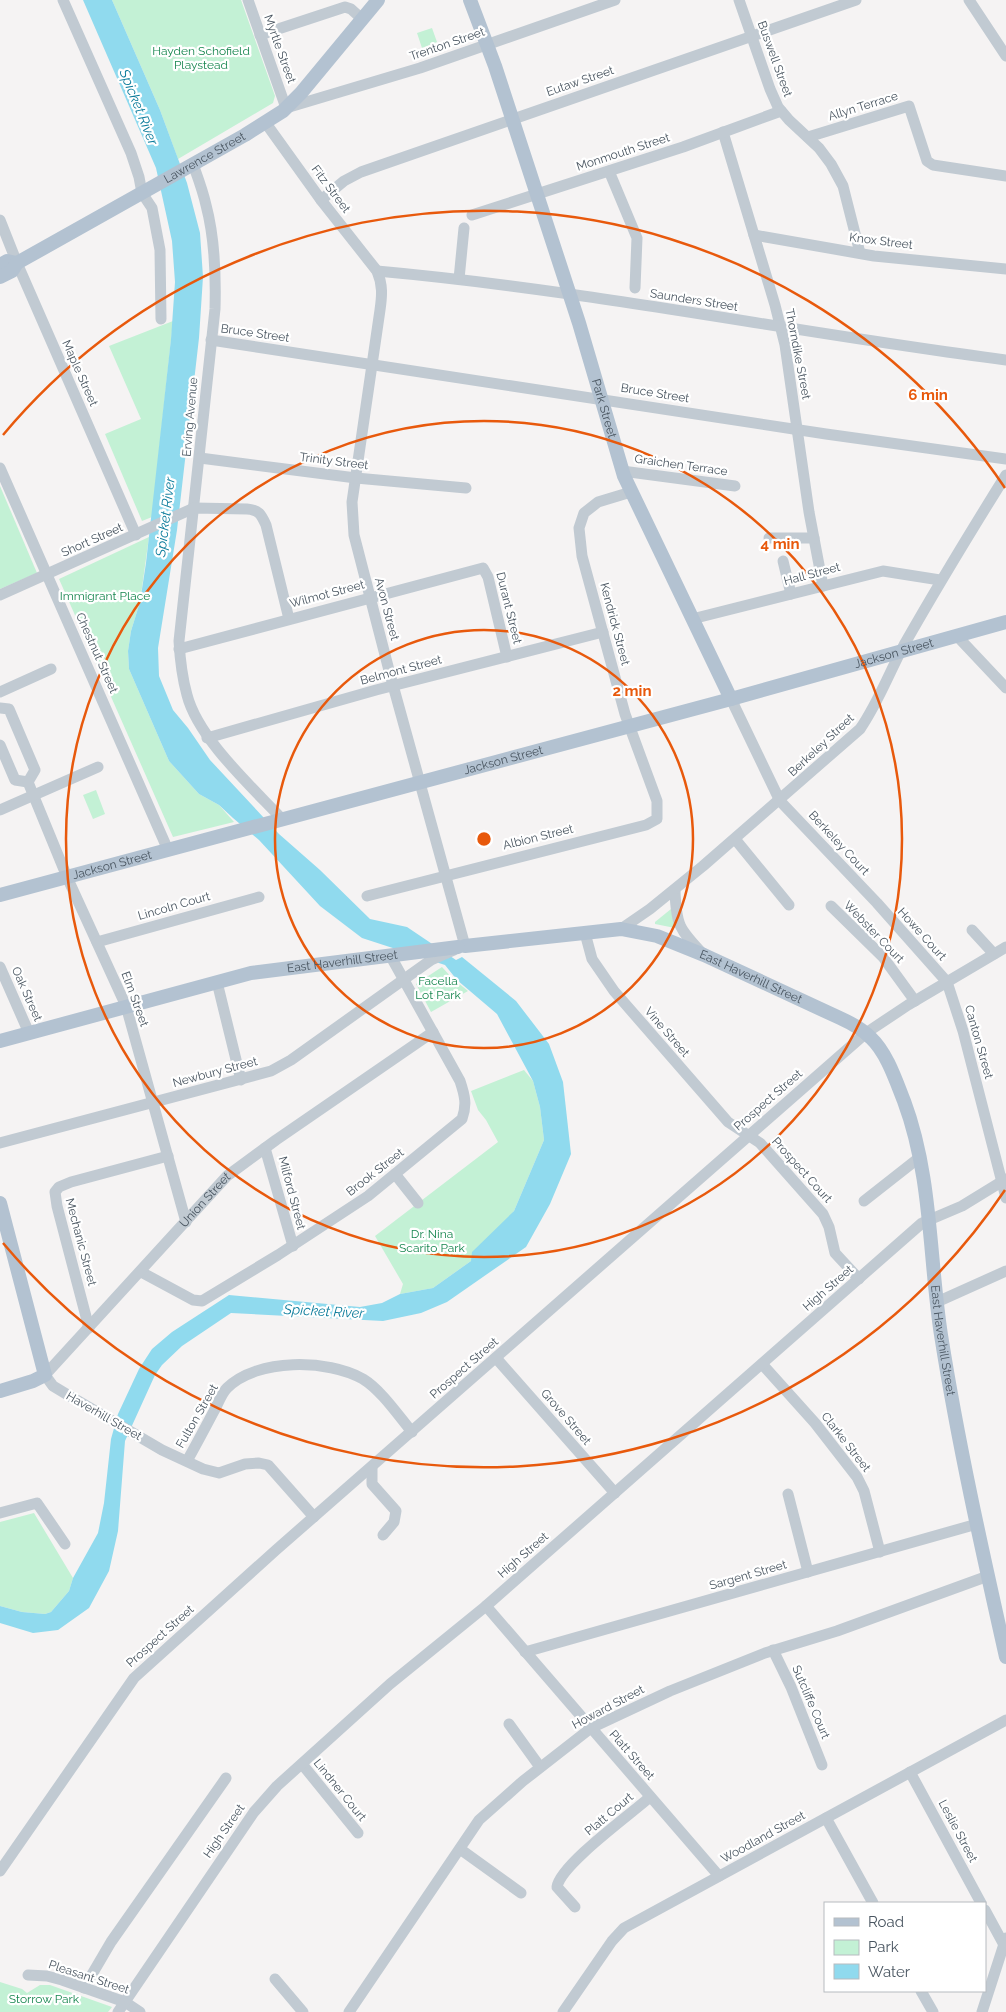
<svg xmlns="http://www.w3.org/2000/svg" width="1006" height="2012" viewBox="0 0 1006 2012" font-family="Raleway,sans-serif">
	<style>
		.green { fill: #c3f1d5 }
		.water { fill: #90daee }
		.lines { fill: none; stroke-linecap: round; stroke-linejoin: round }
		.minor { stroke: #c1cad2; stroke-width: 11 }
		.major { stroke: #b3c2d1; stroke-width: 14 }
		.ring { fill: none; stroke: #e8590c; stroke-width: 2.5 }
		.labels { text-anchor: middle; dominant-baseline: central; stroke-width: 4.5; stroke-linejoin: round; paint-order: stroke }
		.street-label { font-size: 12px; fill: #4a5661; stroke: #fff }
		.park-label { font-size: 12px; fill: #17864f; stroke: #fff }
		.water-label { font-size: 14px; font-style: italic; fill: #0c7c9b; stroke: #fff }
		.centre { fill: #e8590c; stroke: #fff; stroke-width: 2.5 }
		.ring-label { font-size: 15px; text-anchor: middle; font-weight: bold; fill: #e8590c; stroke: #fff; stroke-width: 4.5; stroke-linejoin: round; paint-order: stroke }
	</style>
	<rect width="100%" height="100%" fill="#f5f3f3"/>
	<g class="green">
		<path d="M112 0H241L275 96 273 103 178 159 160 110Z"/>
		<path d="M432 28 437 42 422 48 417 33Z"/>
		<path d="M173 321 152 517 142 521 105 434 141 419 109 346Z"/>
		<path d="M0 486 37 573 0 589Z"/>
		<path d="M149 537 140 602 131 631 128 651 129 669 169 761 199 794 219 805 234 822 173 837 59 579Z"/>
		<path d="M96 790 105 814 93 819 83 795Z"/>
		<path d="M671 909 675 928 655 924V922Z"/>
		<path d="M442 967 452 978 468 991 431 1012 416 984Z"/>
		<path d="M524 1070 533 1081 540 1107 544 1140 514 1211 471 1261 433 1288 400 1294 403 1284 375 1236 498 1142 486 1120 478 1110 471 1091Z"/>
		<path d="M34 1513 73 1578 69 1591 51 1612 45 1614 22 1612 0 1606V1522Z"/>
		<path d="M0 1982 22 1989 27 1993 40 1985H50L112 2007 108 2012H0Z"/>
	</g>
	<path class="water" d="M83 0H112L160 110 187 183 200 233 203 277 199 338 177 530 158 648 159 676 173 710 188 728 210 760 279 834 320 870 370 919 407 927 456 960 462 957 516 1001 549 1044 563 1082 571 1154 550 1204 526 1247 447 1302 421 1313 383 1321 231 1313 182 1346 162 1365 155 1375 125 1441 118 1531 109 1571 89 1608 58 1630 33 1633 0 1623V1606L22 1612 45 1614 51 1612 69 1591 73 1578 98 1533 104 1503 111 1439 118 1414 139 1369 152 1349 172 1332 229 1295 360 1307 382 1303 400 1294 433 1288 471 1261 472 1252 514 1211 544 1140 540 1107 533 1081 497 1014 457 980 445 965 362 938 320 906 259 840 233 818 219 805 199 794 169 761 129 669 128 651 131 631 140 602 146 563 171 339 175 282 172 241 156 168Z"/>
	<g class="lines">
		<g class="minor">
			<path d="M63 0 131 153 139 177 142 193 152 208 160 250 161 319"/>
			<path d="M248 0 286 108 420 68 615 0"/>
			<path d="M739 0 770 89 778 107 789 120 819 148 831 164 843 186 860 253"/>
			<path d="M969 0 1006 56"/>
			<path d="M260 35 345 7 351 9 362 19"/>
			<path d="M265 122 321 200 377 271C383 285 382 296 380 310L352 502 354 535 391 678 465 946"/>
			<path d="M723 132 775 305 785 345 809 512 823 586"/>
			<path d="M808 137 909 106 927 161 933 165 1006 176"/>
			<path d="M193 164C198 178 203 191 206 205 215 239 216 274 215 309L179 641C180 659 182 677 187 695 198 738 251 786 282 819"/>
			<path d="M609 171 637 238 635 288"/>
			<path d="M321 200 344 181 361 172 856 0"/>
			<path d="M472 215 683 147 781 111"/>
			<path d="M0 220 17 263 136 535"/>
			<path d="M754 235 874 256 1006 269"/>
			<path d="M377 271C588 290 796 333 1006 360"/>
			<path d="M459 279 464 228"/>
			<path d="M211 340 826 434 1006 459"/>
			<path d="M200 458 356 478 466 488"/>
			<path d="M0 468 168 850"/>
			<path d="M622 471 735 486"/>
			<path d="M769 538H814"/>
			<path d="M783 561 791 594"/>
			<path d="M0 595 194 508 247 509C259 510 261 514 266 525L289 619"/>
			<path d="M692 619 883 571 940 580"/>
			<path d="M957 636 1006 688"/>
			<path d="M179 649 483 568 488 577 507 657"/>
			<path d="M0 692 51 669"/>
			<path d="M731 699 780 801 877 903 947 982 963 1031 1006 1198"/>
			<path d="M0 708 9 709 35 770 28 782"/>
			<path d="M207 738 376 690 603 632"/>
			<path d="M0 745 15 780 28 782"/>
			<path d="M28 782 67 877 126 1006 186 1222"/>
			<path d="M0 810 98 767"/>
			<path d="M735 839 789 905"/>
			<path d="M675 890C676 925 679 929 703 954"/>
			<path d="M367 896 646 825 657 819V801L625 714 582 556 579 528 584 513 598 502 631 492"/>
			<path d="M831 906 883 957 915 1001"/>
			<path d="M621 929 650 909 703 866 860 729C878 703 889 673 904 645 937 587 971 531 1006 475"/>
			<path d="M972 930 994 954"/>
			<path d="M585 933 592 959 614 991 728 1122 760 1143 823 1214 829 1227 835 1253 859 1279"/>
			<path d="M97 942 259 897"/>
			<path d="M0 967 29 1033"/>
			<path d="M217 982 241 1080"/>
			<path d="M0 1143 271 1071 291 1060 431 960 454 950"/>
			<path d="M265 1148 293 1246"/>
			<path d="M395 1174 418 1203"/>
			<path d="M864 1201 920 1157"/>
			<path d="M141 1272 193 1300 202 1301 278 1255 368 1196 462 1119C467 1105 465 1096 460 1081L390 955"/>
			<path d="M937 1302 1006 1271"/>
			<path d="M89 1328 57 1206 55 1192 59 1187 71 1182 168 1156"/>
			<path d="M496 1358 615 1493"/>
			<path d="M762 1364 815 1423 857 1477 864 1491 880 1552"/>
			<path d="M187 1461C196 1445 205 1428 214 1411 218 1404 221 1394 227 1388 257 1358 328 1359 363 1379 381 1390 398 1415 412 1432"/>
			<path d="M372 1467V1484L396 1511 394 1522 383 1535"/>
			<path d="M788 1494 808 1572"/>
			<path d="M0 1513 37 1503 65 1544"/>
			<path id="s1" d="M314 1517 268 1465 259 1463 245 1464 219 1473 203 1469 162 1450 68 1395 53 1386 45 1375 227 1176 276 1140 433 1032"/>
			<path d="M486 1606 719 1876"/>
			<path d="M773 1650 791 1687 822 1765"/>
			<path d="M525 1652 977 1524"/>
			<path d="M509 1724 540 1767"/>
			<path d="M302 1764 358 1833"/>
			<path d="M910 1772 981 1903"/>
			<path d="M826 1818 873 1903"/>
			<path d="M460 1849 521 1893"/>
			<path d="M0 1871 134 1678 276 1550 866 1033 908 1005 1006 947"/>
			<path d="M575 1907 557 1887C560 1865 631 1814 650 1797"/>
			<path d="M985 1910 1004 1945"/>
			<path d="M28 1975 47 1976 62 1980 125 2002 140 2012"/>
			<path d="M275 1979 303 2012"/>
			<path d="M84 1988 111 1942 226 1778"/>
			<path d="M921 1991 933 2012"/>
			<path d="M118 2012 254 1812 277 1786 390 1684 486 1606 922 1223 962 1206 1006 1179"/>
			<path d="M349 2012 479 1820 523 1781 591 1728 670 1691 765 1653 837 1631 988 1576"/>
			<path d="M563 2012 612 1941 624 1928 1006 1720"/>
			<path d="M982 2012 1006 1938"/>
		</g>
		<g class="major">
			<path id="s2" d="M470 0 495 66 579 323 624 476 731 699"/>
			<path d="M0 265 7 261 17 263"/>
			<path id="s3" d="M0 277 12 271 17 263 245 135 283 111 301 93 378 0"/>
			<path id="s4" d="M0 895 731 699 1006 622"/>
			<path id="s5" d="M465 946 621 929 657 936 704 955 840 1018C851 1023 862 1029 871 1038 887 1053 896 1081 904 1101 932 1176 929 1257 941 1335 958 1443 982 1550 1006 1657"/>
			<path id="s6" d="M0 1041 251 973 458 947"/>
			<path d="M0 1203 45 1375 33 1381 0 1391"/>
		</g>
	</g>
	<g class="ring">
		<circle cx="484" cy="839" r="209"/>
		<circle cx="484" cy="839" r="418"/>
		<path d="M1005 1190A628 628 0 0 1 3 1243M3 435A628 628 0 0 1 1005 488"/>
	</g>
	<g class="labels">
		<g class="street-label">
			<text transform="translate(447 44) rotate(-19)">Trenton Street</text>
			<text transform="translate(280 49) rotate(70)">Myrtle Street</text>
			<text transform="translate(775 59) rotate(70)">Buswell Street</text>
			<text transform="translate(580 81) rotate(-19)">Eutaw Street</text>
			<text transform="translate(863 106) rotate(-17)">Allyn Terrace</text>
			<text transform="translate(623 152) rotate(-18)">Monmouth Street</text>
			<text stroke="none"><textPath href="#s3" startOffset="238">Lawrence Street</textPath></text>
			<text transform="translate(331 189) rotate(53)">Fitz Street</text>
			<text transform="translate(881 241) rotate(7)">Knox Street</text>
			<text transform="translate(694 300) rotate(9)">Saunders Street</text>
			<text transform="translate(255 333) rotate(8)">Bruce Street</text>
			<text transform="translate(798 354) rotate(79)">Thorndike Street</text>
			<text transform="translate(80 373) rotate(66)">Maple Street</text>
			<text transform="translate(655 393) rotate(9)">Bruce Street</text>
			<text stroke="none"><textPath href="#s2" startOffset="430">Park Street</textPath></text>
			<text transform="translate(190 417) rotate(-85)">Erving Avenue</text>
			<text transform="translate(334 461) rotate(7)">Trinity Street</text>
			<text transform="translate(681 465) rotate(8)">Graichen Terrace</text>
			<text transform="translate(92 540) rotate(-24)">Short Street</text>
			<text transform="translate(812 574) rotate(-15)">Hall Street</text>
			<text transform="translate(327 594) rotate(-15)">Wilmot Street</text>
			<text transform="translate(509 608) rotate(76)">Durant Street</text>
			<text transform="translate(387 609) rotate(75)">Avon Street</text>
			<text transform="translate(615 624) rotate(75)">Kendrick Street</text>
			<text transform="translate(97 653) rotate(66)">Chestnut Street</text>
			<text stroke="none"><textPath href="#s4" startOffset="926">Jackson Street</textPath></text>
			<text transform="translate(401 670) rotate(-15)">Belmont Street</text>
			<text transform="translate(821 745) rotate(-43)">Berkeley Street</text>
			<text stroke="none"><textPath href="#s4" startOffset="521">Jackson Street</textPath></text>
			<text transform="translate(538 837) rotate(-14)">Albion Street</text>
			<text transform="translate(839 843) rotate(47)">Berkeley Court</text>
			<text stroke="none"><textPath href="#s4" startOffset="116">Jackson Street</textPath></text>
			<text transform="translate(174 906) rotate(-16)">Lincoln Court</text>
			<text transform="translate(874 932) rotate(46)">Webster Court</text>
			<text transform="translate(922 934) rotate(48)">Howe Court</text>
			<text stroke="none"><textPath href="#s6" startOffset="352">East Haverhill Street</textPath></text>
			<text stroke="none"><textPath href="#s5" startOffset="296">East Haverhill Street</textPath></text>
			<text transform="translate(27 994) rotate(66)">Oak Street</text>
			<text transform="translate(135 999) rotate(70)">Elm Street</text>
			<text transform="translate(667 1032) rotate(49)">Vine Street</text>
			<text transform="translate(979 1042) rotate(74)">Canton Street</text>
			<text transform="translate(215 1072) rotate(-15)">Newbury Street</text>
			<text transform="translate(768 1100) rotate(-41)">Prospect Street</text>
			<text transform="translate(802 1170) rotate(48)">Prospect Court</text>
			<text transform="translate(375 1172) rotate(-38)">Brook Street</text>
			<text transform="translate(292 1193) rotate(75)">Milford Street</text>
			<text stroke="none"><textPath href="#s1" startOffset="559">Union Street</textPath></text>
			<text transform="translate(81 1242) rotate(75)">Mechanic Street</text>
			<text transform="translate(828 1288) rotate(-41)">High Street</text>
			<text stroke="none"><textPath href="#s5" startOffset="746">East Haverhill Street</textPath></text>
			<text transform="translate(464 1368) rotate(-41)">Prospect Street</text>
			<text transform="translate(104 1416) rotate(30)">Haverhill Street</text>
			<text transform="translate(197 1416) rotate(-60)">Fulton Street</text>
			<text transform="translate(566 1417) rotate(49)">Grove Street</text>
			<text transform="translate(846 1442) rotate(52)">Clarke Street</text>
			<text transform="translate(523 1555) rotate(-41)">High Street</text>
			<text transform="translate(748 1575) rotate(-16)">Sargent Street</text>
			<text transform="translate(160 1636) rotate(-42)">Prospect Street</text>
			<text transform="translate(811 1702) rotate(67)">Sutcliffe Court</text>
			<text transform="translate(608 1707) rotate(-28)">Howard Street</text>
			<text transform="translate(632 1755) rotate(49)">Platt Street</text>
			<text transform="translate(340 1790) rotate(51)">Lindner Court</text>
			<text transform="translate(609 1814) rotate(-40)">Platt Court</text>
			<text transform="translate(224 1831) rotate(-55)">High Street</text>
			<text transform="translate(958 1831) rotate(62)">Leslie Street</text>
			<text transform="translate(763 1837) rotate(-29)">Woodland Street</text>
			<text transform="translate(89 1977) rotate(18)">Pleasant Street</text>
		</g>
		<g class="park-label">
			<text x="201" y="51">Hayden Schofield<tspan x="201" dy="14">Playstead</tspan></text>
			<text x="105" y="596">Immigrant Place</text>
			<text x="438" y="981">Facella<tspan x="438" dy="14">Lot Park</tspan></text>
			<text x="432" y="1234">Dr. Nina<tspan x="432" dy="14">Scarito Park</tspan></text>
			<text x="44" y="1999">Storrow Park</text>
		</g>
		<g class="water-label">
			<text transform="translate(139 107) rotate(68)">Spicket River</text>
			<text transform="translate(165 517) rotate(-83)">Spicket River</text>
			<text transform="translate(324 1311) rotate(3)">Spicket River</text>
		</g>
	</g>
	<circle cx="484" cy="839" r="8" class="centre"/>
	<g class="ring-label">
		<text x="928" y="400">6 min</text>
		<text x="780" y="549">4 min</text>
		<text x="632" y="696">2 min</text>
	</g>
	<rect x="824" y="1902" width="162" height="90" fill="#ffffff" stroke="#b7bbc0"/>
	<rect x="834" y="1918" width="25" height="8" fill="#b3c2d1" stroke="#b7bbc0"/>
	<text x="868" y="1927" font-size="15" fill="#4a5661">Road</text>
	<rect x="834" y="1940" width="25" height="15" fill="#c3f1d5" stroke="#b7bbc0"/>
	<text x="868" y="1952" font-size="15" fill="#4a5661">Park</text>
	<rect x="834" y="1964" width="25" height="15" fill="#90daee" stroke="#b7bbc0"/>
	<text x="868" y="1977" font-size="15" fill="#4a5661">Water</text>
</svg>
